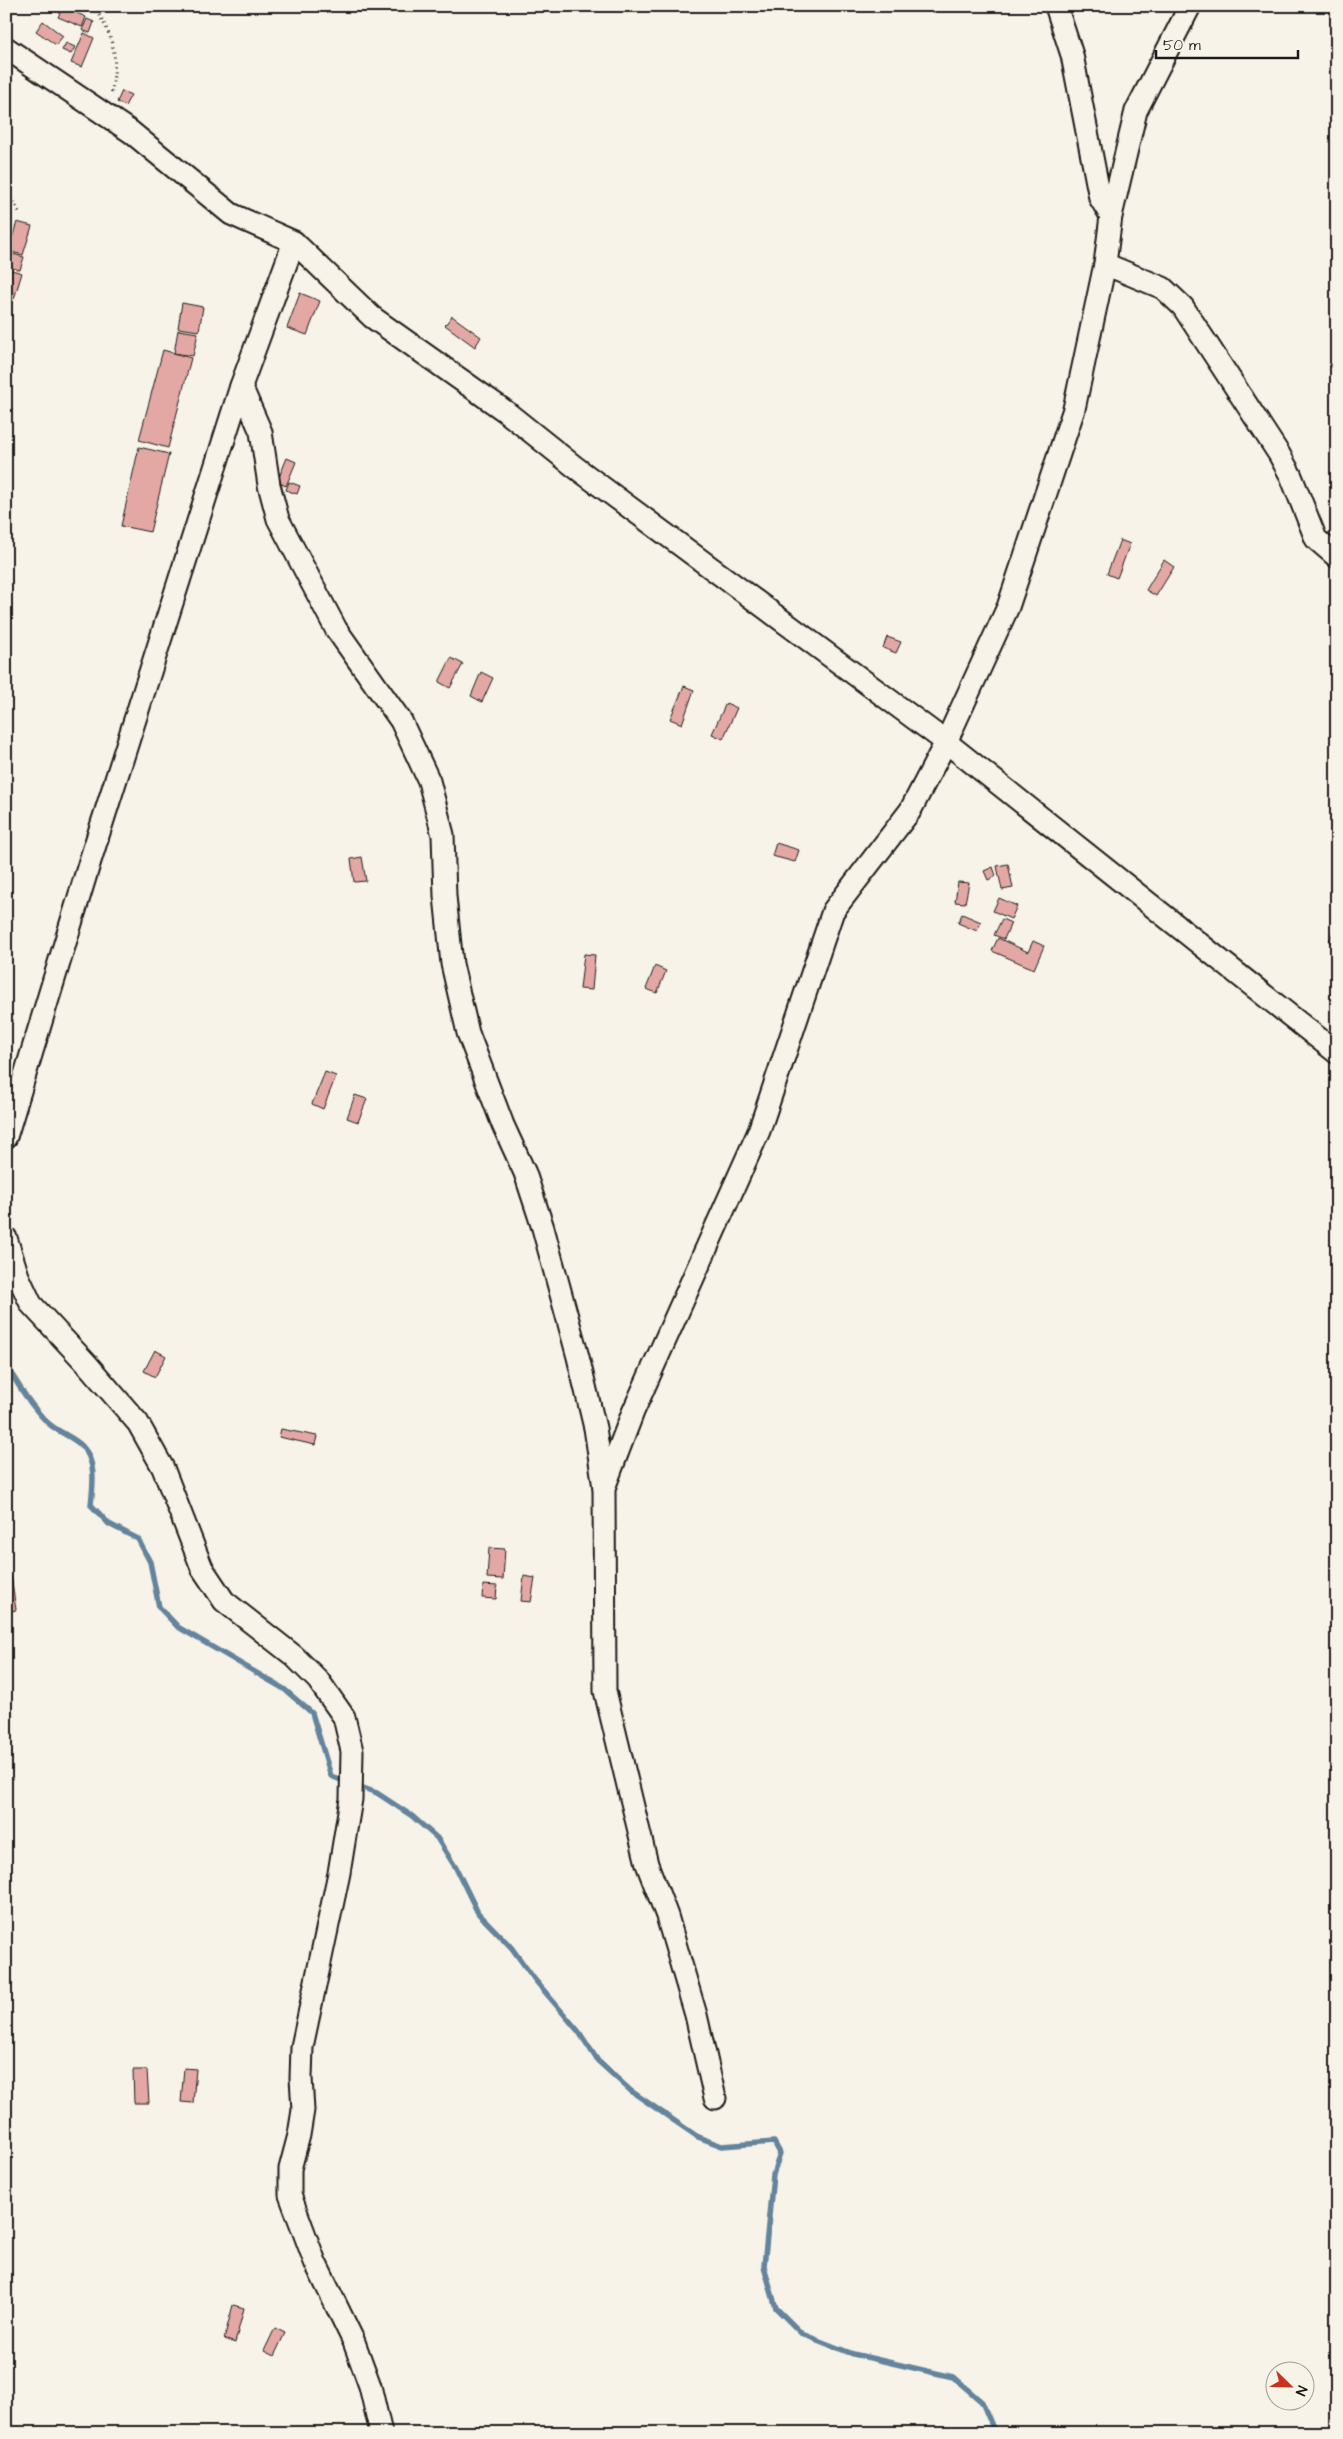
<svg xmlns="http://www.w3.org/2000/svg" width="1343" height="2439" viewBox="0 0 1343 2439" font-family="'Architects Daughter',sans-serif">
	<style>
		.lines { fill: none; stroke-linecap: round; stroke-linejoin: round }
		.stream { stroke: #64849c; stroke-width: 5.5 }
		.building { fill: #e3a8a4; stroke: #1c1c1c }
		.minor-casing { stroke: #1c1c1c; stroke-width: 25 }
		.path { stroke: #1c1c1c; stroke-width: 3; stroke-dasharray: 1 4; stroke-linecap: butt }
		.minor { stroke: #f7f3e8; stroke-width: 21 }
	</style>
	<rect width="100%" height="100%" fill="#f7f3e8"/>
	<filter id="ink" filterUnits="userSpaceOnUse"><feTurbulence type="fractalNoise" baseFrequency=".02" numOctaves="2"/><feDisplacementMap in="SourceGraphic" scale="10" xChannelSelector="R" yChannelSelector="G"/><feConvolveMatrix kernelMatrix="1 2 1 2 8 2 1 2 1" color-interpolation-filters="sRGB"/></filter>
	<g filter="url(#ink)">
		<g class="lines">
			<g class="stream">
				<path d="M6 1365C19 1386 30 1405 47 1422 57 1432 72 1436 82 1446 97 1462 93 1485 91 1505L109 1524 138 1539 150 1562 159 1607 178 1627 284 1689 312 1713 331 1776 346 1782"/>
				<path d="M355 1785 377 1793 412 1816 437 1838 456 1868 478 1913 511 1947 535 1980 579 2032 598 2061 631 2091 698 2137 722 2146 774 2142 780 2153 773 2175 764 2266 776 2308 802 2334 853 2354 953 2377 982 2402 995 2433"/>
			</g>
		</g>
		<g class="building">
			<path d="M63 7 86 17 82 27 58 17Z"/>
			<path d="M87 19 94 22 90 33 82 30Z"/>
			<path d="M43 21 63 36 56 45 36 31Z"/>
			<path d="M84 33 94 38 82 67 71 63Z"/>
			<path d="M66 43 75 47 71 54 62 50Z"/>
			<path d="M122 91 131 95 125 106 117 102Z"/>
			<path d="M17 222 32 226 23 255 8 251Z"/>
			<path d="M13 254 24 257 20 270 9 267Z"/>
			<path d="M8 269 22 273 14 299 6 297Z"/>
			<path d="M300 293 320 301 307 335 287 328Z"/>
			<path d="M182 303 203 307 199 331 178 328Z"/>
			<path d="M452 316 481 337 475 347 445 325Z"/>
			<path d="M178 330 198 333 193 356 174 353Z"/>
			<path d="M163 350 191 358 168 448 139 440Z"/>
			<path d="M139 447 169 454 150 532 121 526Z"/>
			<path d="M287 458 296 462 286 486 277 482Z"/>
			<path d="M289 482 300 486 297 494 286 490Z"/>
			<path d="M1120 540 1130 544 1117 578 1107 574Z"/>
			<path d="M1164 560 1174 567 1156 596 1146 590Z"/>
			<path d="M887 637 901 642 896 653 883 648Z"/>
			<path d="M451 658 463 664 450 688 439 682Z"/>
			<path d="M481 672 493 678 482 702 471 696Z"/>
			<path d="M684 686 694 690 682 724 670 719Z"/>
			<path d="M726 703 737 708 723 739 712 734Z"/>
			<path d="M776 843 799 850 795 862 772 856Z"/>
			<path d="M362 857 366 881 354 882 351 859Z"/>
			<path d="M1008 864 1013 888 1002 890 997 866Z"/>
			<path d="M993 867 996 876 988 880 984 871Z"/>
			<path d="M958 882 969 883 965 903 955 902Z"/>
			<path d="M999 898 1017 906 1011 919 993 911Z"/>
			<path d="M962 914 981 922 977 931 958 923Z"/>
			<path d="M1002 919 1011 923 1004 939 994 935Z"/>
			<path d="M1337 922V945L1329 942Z"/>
			<path d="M998 938 1028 952 1033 941 1044 946 1034 969 992 951Z"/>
			<path d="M584 954 595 955 592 990 580 989Z"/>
			<path d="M1336 961 1337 962V974L1332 972Z"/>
			<path d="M655 966 666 971 657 993 646 989Z"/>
			<path d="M325 1072 336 1076 323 1109 312 1104Z"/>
			<path d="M355 1095 367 1099 358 1122 347 1118Z"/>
			<path d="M155 1350 166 1356 155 1377 144 1371Z"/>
			<path d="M281 1429 317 1436 315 1445 279 1437Z"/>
			<path d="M489 1548 505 1549 503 1579 487 1578Z"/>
			<path d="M6 1575H11L16 1610 6 1612Z"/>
			<path d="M524 1576 535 1578 531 1602 521 1601Z"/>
			<path d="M483 1585 497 1586 496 1599 482 1598Z"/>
			<path d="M184 2068 196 2069 193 2103 181 2102Z"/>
			<path d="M133 2070H147L149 2103H134Z"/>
			<path d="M233 2305 244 2308 235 2343 224 2339Z"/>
			<path d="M275 2328 285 2333 274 2356 264 2351Z"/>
		</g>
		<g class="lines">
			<g class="minor-casing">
				<g id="minor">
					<path d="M1056 6 1072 55 1100 198 1111 216"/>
					<path d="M6 48 131 132 231 214 294 242 372 317 505 411 575 467 946 742 1337 1053"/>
					<path d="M1105 264 1163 288 1183 307 1279 454 1291 476 1316 539 1337 557"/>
					<path d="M241 386 261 432 269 485 278 519 336 629 401 721 429 781 443 835 445 896 452 964 468 1033 503 1125 525 1173 543 1228 578 1357 595 1428 604 1488 605 1691 647 1864 667 1916 696 2015 715 2098"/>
					<path d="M6 1137 90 861 241 386 294 242"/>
					<path d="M6 1238 18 1276 31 1304 86 1363 138 1423 163 1468 202 1568 224 1601 294 1656 318 1680 344 1717 352 1751 351 1799 339 1873 302 2047 301 2078 303 2110 299 2135 290 2169V2195L315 2262 354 2342 370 2386 381 2433"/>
					<path d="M604 1488 633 1412 759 1131 833 911 910 811 946 742 1008 607 1074 409 1105 264 1111 216 1136 111 1190 6"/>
				</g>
			</g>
			<g class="path">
				<path d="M94 6C116 42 118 55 111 96"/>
				<path d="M6 189 20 213"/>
			</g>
			<use href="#minor" class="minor"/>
		</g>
	</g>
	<rect width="1343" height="2439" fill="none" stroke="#f7f3e8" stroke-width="25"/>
	<rect x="12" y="12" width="1318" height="2414" fill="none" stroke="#1c1c1c" stroke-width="2" filter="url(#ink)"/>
	<g transform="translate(1290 2386) rotate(113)"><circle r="24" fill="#f7f3e8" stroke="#9f9d96"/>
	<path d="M0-4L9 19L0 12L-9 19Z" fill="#c8321e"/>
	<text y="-8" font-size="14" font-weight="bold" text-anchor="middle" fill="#1c1c1c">N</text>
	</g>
	<path d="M1156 50v8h142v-8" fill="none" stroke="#1c1c1c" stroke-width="2.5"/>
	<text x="1163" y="50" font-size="15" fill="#1c1c1c" stroke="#f7f3e8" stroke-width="4" paint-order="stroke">50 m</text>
</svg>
